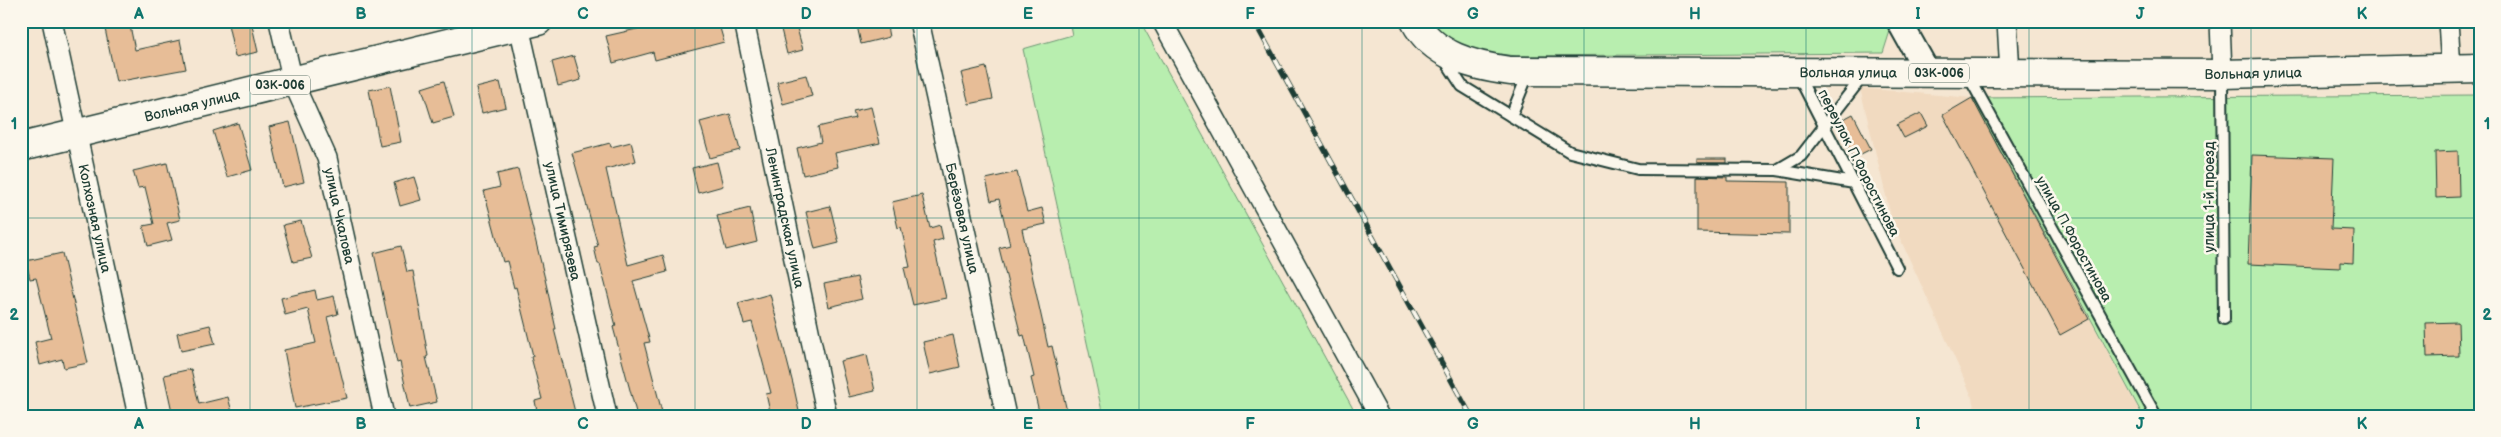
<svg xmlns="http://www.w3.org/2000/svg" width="2501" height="437" viewBox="0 0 2501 437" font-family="'Balsamiq Sans',sans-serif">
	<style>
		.built { fill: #f1dac0 }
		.green { fill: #b8eeaf; stroke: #6c9672 }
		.building { fill: #e7bd97; stroke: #1f3d34 }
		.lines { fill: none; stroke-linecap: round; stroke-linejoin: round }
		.service-casing { stroke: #1f3d34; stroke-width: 14 }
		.minor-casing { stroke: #1f3d34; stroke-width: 22 }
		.tertiary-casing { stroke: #1f3d34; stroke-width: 28 }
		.primary-casing { stroke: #1f3d34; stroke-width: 31 }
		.service { stroke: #fbf7ec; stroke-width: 10 }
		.minor { stroke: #fbf7ec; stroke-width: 19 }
		.tertiary { stroke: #fbf7ec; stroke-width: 24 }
		.primary { stroke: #fbf7ec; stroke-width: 28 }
		.rail-casing { stroke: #1f3d34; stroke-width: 5.5 }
		.rail { stroke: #fbf7ec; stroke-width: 4; stroke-dasharray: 11; stroke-linecap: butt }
		.grid { fill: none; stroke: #0f766e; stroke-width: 1; stroke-opacity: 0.55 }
		.labels { text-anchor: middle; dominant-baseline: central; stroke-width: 5; stroke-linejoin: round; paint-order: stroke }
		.shield { fill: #fbf7ec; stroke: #61756b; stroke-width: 1 }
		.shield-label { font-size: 12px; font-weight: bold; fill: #1f3d34 }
		.street-label { font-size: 14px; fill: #1f3d34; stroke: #fbf7ec }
		.neatline { fill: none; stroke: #0f766e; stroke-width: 2 }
		.grid-label { font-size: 16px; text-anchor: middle; font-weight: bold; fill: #0f766e }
	</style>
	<rect width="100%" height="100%" fill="#f5e6d2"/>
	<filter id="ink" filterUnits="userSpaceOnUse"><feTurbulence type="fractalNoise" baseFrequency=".02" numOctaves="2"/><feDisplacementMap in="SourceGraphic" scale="10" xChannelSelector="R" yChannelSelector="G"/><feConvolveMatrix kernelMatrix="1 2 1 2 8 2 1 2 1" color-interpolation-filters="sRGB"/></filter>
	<g filter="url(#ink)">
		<path class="built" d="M1860 88 1972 98 2142 416H1976L1971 394 1892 221Z"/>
		<g class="green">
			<path d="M1069 21H1140L1357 416H1103L1023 49 1072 35Z"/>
			<path d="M1428 21H1885L1890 31 1883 53 1517 56 1455 49Z"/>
			<path d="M2480 95V416H2143L1972 98Z"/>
		</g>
		<g class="building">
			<path d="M116 21H129L135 50 180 40 186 69 116 82 104 24Z"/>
			<path d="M240 21H251L258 52 235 57 228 24Z"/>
			<path d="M672 21H718L724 42 655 60 653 52 613 63 606 36Z"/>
			<path d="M779 21H795L803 50 787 54Z"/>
			<path d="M856 21H886L889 37 861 44Z"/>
			<path d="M574 56 581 80 558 86 552 62Z"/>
			<path d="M986 67 993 99 969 104 961 73Z"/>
			<path d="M806 75 812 96 783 104 777 82Z"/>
			<path d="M444 81 454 117 433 123 422 88Z"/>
			<path d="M500 82 506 107 482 113 476 88Z"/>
			<path d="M390 86 401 142 380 146 369 90Z"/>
			<path d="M1972 98 2089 319 2060 335 1943 115Z"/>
			<path d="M871 107 880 143 835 153 838 167 803 175 797 148 821 142 818 127 855 118 853 111Z"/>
			<path d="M1921 113 1928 126 1904 138 1897 125Z"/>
			<path d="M730 114 740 150 710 158 700 122Z"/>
			<path d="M1853 114 1871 149 1853 158 1836 123Z"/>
			<path d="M290 122 304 182 283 187 269 127Z"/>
			<path d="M238 123 252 170 227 177 213 131Z"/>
			<path d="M631 142 636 161 606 169 628 265 663 255 667 272 633 281 650 342 644 343 663 416H637L613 327 616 326 600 264H598L594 247 598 246 572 153 610 143 611 147Z"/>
			<path d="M2458 151 2459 197 2436 198 2435 152Z"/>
			<path d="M2252 155 2334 158 2331 229 2354 230 2353 263 2340 262V268L2248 264Z"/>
			<rect x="1697" y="159" width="30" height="4"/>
			<path d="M717 162 723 186 698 193 692 168Z"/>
			<path d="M167 163 180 220 167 223 172 240 148 246 143 226 154 224 145 187 138 188 133 171Z"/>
			<path d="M518 169 545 279 556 329H554L576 416H538L535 401 542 399 531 357 533 356 516 287 514 288 507 261 503 262 484 191 500 187 497 174Z"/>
			<path d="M1017 172 1027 212 1042 208 1046 224 1022 229 1048 347 1052 346 1068 416H1040L1031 378 1034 377 1024 335 1021 336 999 248 1010 245 999 199 991 201 986 179Z"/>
			<path d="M1697 176 1727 177V181L1789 182V234L1697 232Z"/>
			<path d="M414 177 421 200 400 206 394 183Z"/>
			<path d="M922 195 930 228 940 225 943 239 933 242 946 298 913 305 904 268 910 267 901 227 898 228 892 202Z"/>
			<path d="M830 206 839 243 815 249 806 212Z"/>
			<path d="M750 208 757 242 726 250 717 216Z"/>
			<path d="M301 221 312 258 293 262 283 225Z"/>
			<path d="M401 246 407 272 413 271 428 356 426 357 437 402 410 408 400 362 397 363 374 253Z"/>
			<path d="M62 253 88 363 64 368 62 359 40 365 35 342 51 338 36 278 30 279 26 261Z"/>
			<path d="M857 277 862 299 829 307 824 284Z"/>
			<path d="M315 290 317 300 334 296 338 314 327 317 347 398 295 408 284 350 316 343 308 309 285 315 281 298Z"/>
			<path d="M770 294 794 388 800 416H771L766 394 771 393 752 322 744 324 738 303Z"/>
			<path d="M2458 322 2459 356 2427 357 2426 323Z"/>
			<path d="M210 325 215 344 181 351 177 333Z"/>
			<path d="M953 335 960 367 930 374 923 342Z"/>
			<path d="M867 355 875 391 849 397 840 361Z"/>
			<path d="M191 369 199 404 228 397 233 416H173L164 375Z"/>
		</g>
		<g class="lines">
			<g class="service-casing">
				<g id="service">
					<path d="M1445 60 1462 86 1570 152 1638 169 1777 170 1801 156 1863 76"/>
					<path d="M1798 75 1897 268"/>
					<path d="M1968 75 2156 416"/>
					<path d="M2222 75 2224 319"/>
					<path d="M1511 116 1528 74"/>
					<path d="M1777 170 1854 183"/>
				</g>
			</g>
			<g class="minor-casing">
				<g id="minor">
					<path id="s1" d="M52 21 138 416"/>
					<path id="s2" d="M279 21 293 82 327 158 384 416"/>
					<path id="s3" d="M744 21 827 416"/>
					<path id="s4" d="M919 21 1006 416"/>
					<path d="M1162 21 1379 416"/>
					<path d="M2007 21 2010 73"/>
					<path d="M2220 21 2222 74"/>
					<path d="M2448 21 2451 68"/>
					<path id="s5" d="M519 26 607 416"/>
				</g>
			</g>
			<g class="tertiary-casing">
				<path id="tertiary" d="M1899 21 1928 73"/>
			</g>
			<g class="primary-casing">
				<g id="primary">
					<path id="s6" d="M1415 21C1433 56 1474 66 1510 71L2222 74 2480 68"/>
					<path id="s7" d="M21 147 538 21"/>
				</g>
			</g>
			<use href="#service" class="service"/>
			<use href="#minor" class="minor"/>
			<use href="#tertiary" class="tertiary"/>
			<use href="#primary" class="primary"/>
			<g class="rail-casing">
				<path id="rail" d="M1254 21 1471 416"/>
			</g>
			<use href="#rail" class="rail"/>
		</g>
	</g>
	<path class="grid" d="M250 21V416M472 21V416M695 21V416M917 21V416M1139 21V416M1362 21V416M1584 21V416M1806 21V416M2029 21V416M2251 21V416M21 218H2480"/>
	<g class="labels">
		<g class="shield">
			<rect x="1909" y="63.5" width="60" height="19" rx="4"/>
			<rect x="250" y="75.5" width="60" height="19" rx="4"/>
		</g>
		<g class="shield-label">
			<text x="1939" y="73">03К-006</text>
			<text x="280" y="85">03К-006</text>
		</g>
		<g class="street-label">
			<text stroke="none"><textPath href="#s6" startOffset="450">Вольная улица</textPath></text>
			<text stroke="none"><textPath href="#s6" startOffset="855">Вольная улица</textPath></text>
			<text stroke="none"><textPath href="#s7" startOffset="176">Вольная улица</textPath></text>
			<text transform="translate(1859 163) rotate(63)">переулок П.Форостинова</text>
			<text transform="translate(2209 197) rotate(-90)">улица 1-й проезд</text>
			<text stroke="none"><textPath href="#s2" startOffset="205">улица Чкалова</textPath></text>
			<text stroke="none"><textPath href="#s3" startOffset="201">Ленинградская улица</textPath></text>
			<text stroke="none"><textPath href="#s1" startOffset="202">Колхозная улица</textPath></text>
			<text stroke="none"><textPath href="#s4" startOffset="202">Берёзовая улица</textPath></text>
			<text stroke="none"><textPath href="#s5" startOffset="200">улица Тимирязева</textPath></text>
			<text transform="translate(2074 239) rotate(61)">улица П.Форостинова</text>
		</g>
	</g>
	<rect width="2501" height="437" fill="none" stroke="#fbf7ec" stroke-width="55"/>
	<rect x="28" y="28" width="2446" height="382" class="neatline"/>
	<g class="grid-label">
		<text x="139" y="19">A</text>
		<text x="361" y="19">B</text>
		<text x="583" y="19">C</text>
		<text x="806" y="19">D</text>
		<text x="1028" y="19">E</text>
		<text x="1250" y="19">F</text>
		<text x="1473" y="19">G</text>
		<text x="1695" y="19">H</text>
		<text x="1918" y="19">I</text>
		<text x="2140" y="19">J</text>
		<text x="2362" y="19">K</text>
		<text x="14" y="129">1</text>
		<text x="2487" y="129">1</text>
		<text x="14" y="320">2</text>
		<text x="2487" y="320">2</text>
		<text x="139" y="429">A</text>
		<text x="361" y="429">B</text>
		<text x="583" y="429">C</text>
		<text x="806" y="429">D</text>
		<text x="1028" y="429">E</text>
		<text x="1250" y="429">F</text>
		<text x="1473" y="429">G</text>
		<text x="1695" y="429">H</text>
		<text x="1918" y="429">I</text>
		<text x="2140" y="429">J</text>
		<text x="2362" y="429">K</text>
	</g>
</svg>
